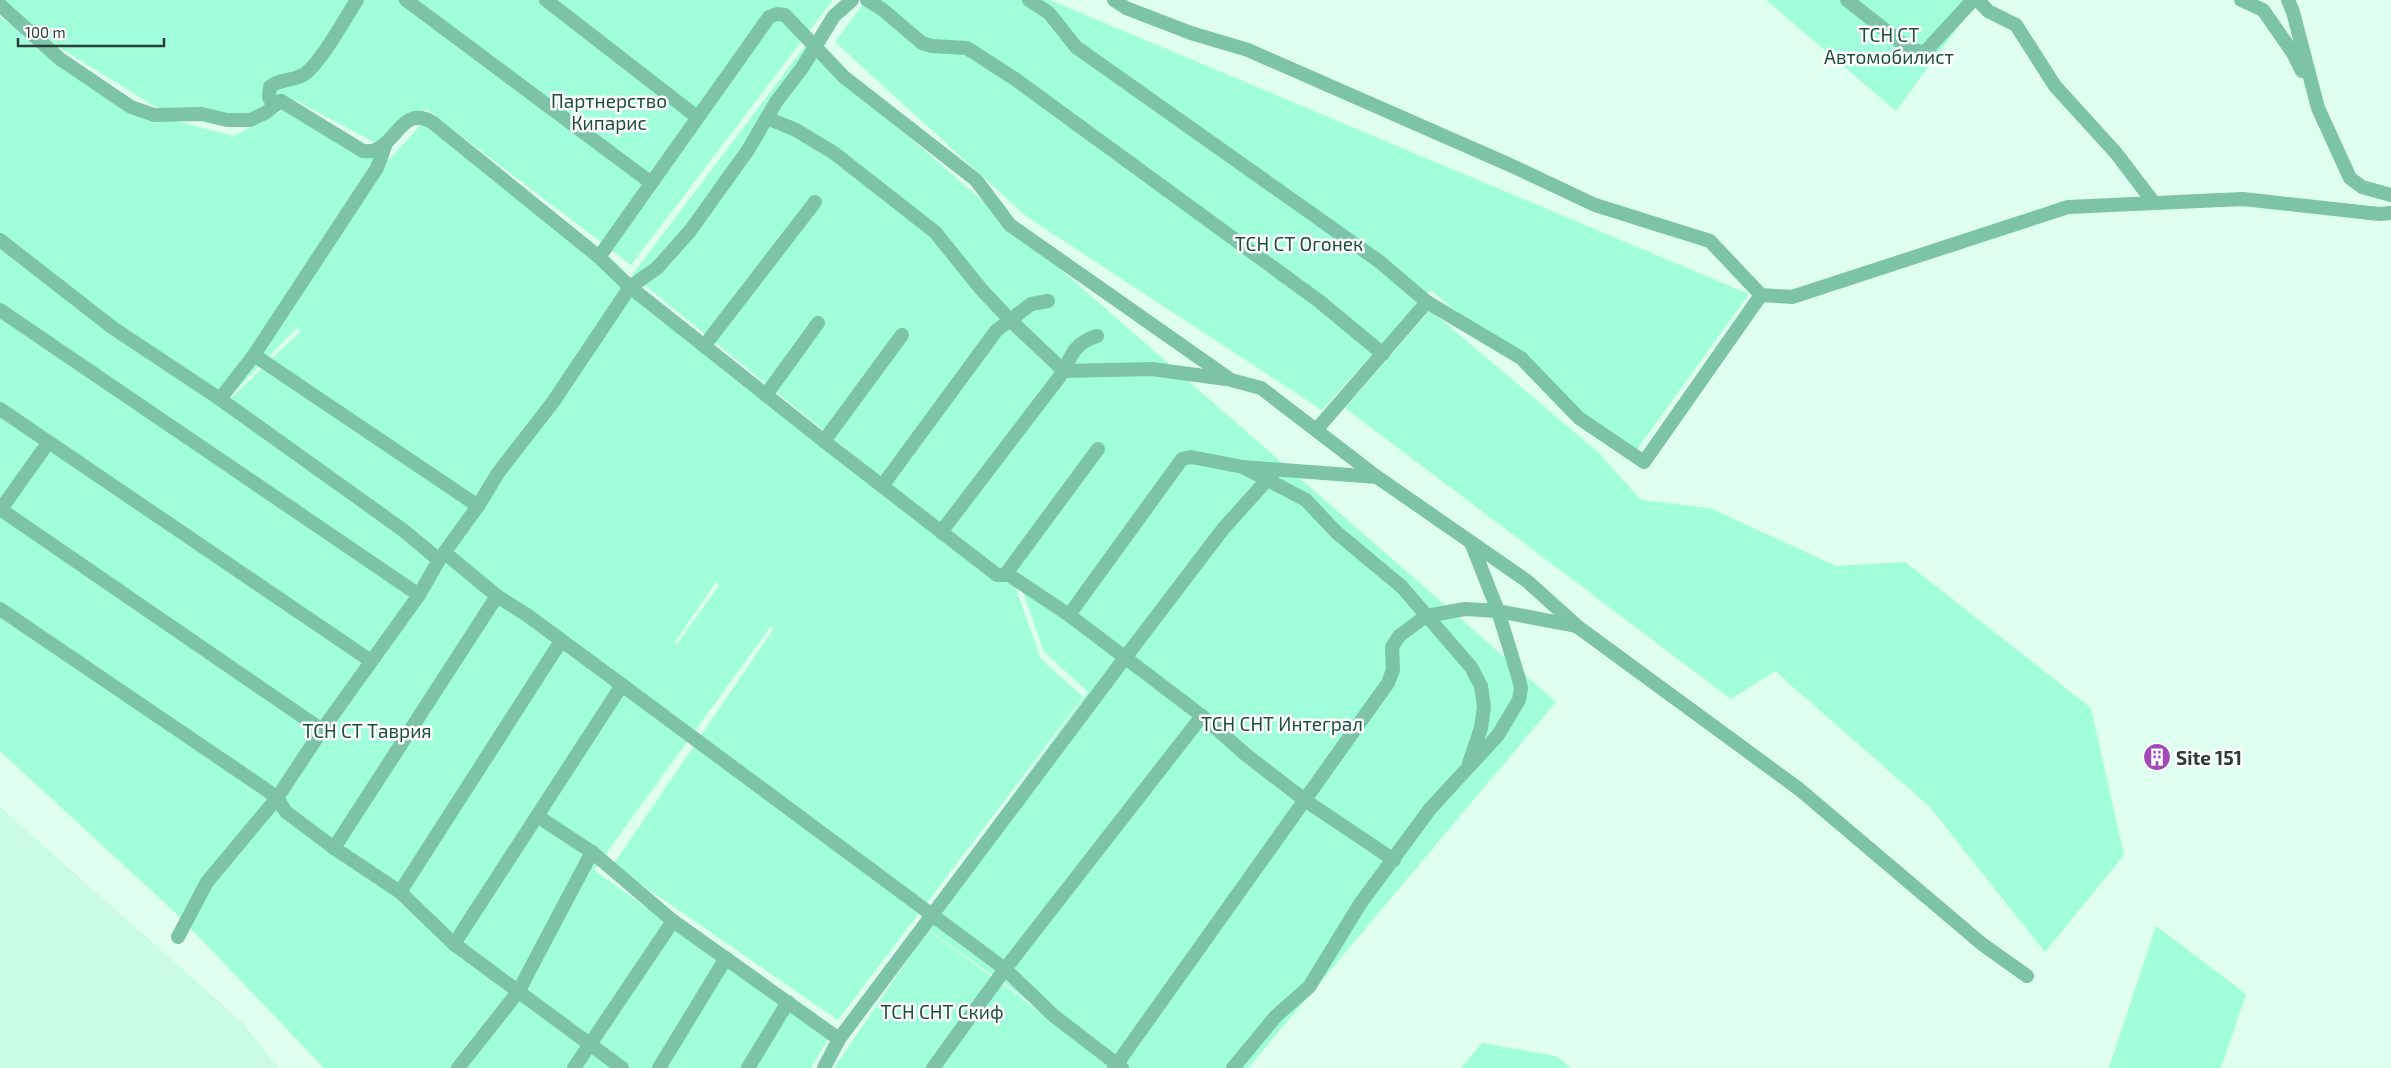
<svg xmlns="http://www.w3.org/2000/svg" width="2391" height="1068" viewBox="0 0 2391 1068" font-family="'Exo 2',sans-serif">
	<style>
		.built { fill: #cafbe7 }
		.green { fill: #a0feda; fill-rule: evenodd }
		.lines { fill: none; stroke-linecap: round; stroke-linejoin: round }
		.minor { stroke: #7cc3a8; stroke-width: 14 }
		.labels { text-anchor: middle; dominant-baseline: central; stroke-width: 5; stroke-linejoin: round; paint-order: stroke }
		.park-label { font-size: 19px; fill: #1c4e3d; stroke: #fff }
		.poi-label { font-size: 19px; font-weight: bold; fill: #2c3c36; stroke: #fff; text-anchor: start }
	</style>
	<rect width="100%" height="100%" fill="#dffff1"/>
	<path class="built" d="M0 807 243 1023 278 1068H0Z"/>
	<g class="green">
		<path d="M0 0H833L631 265 426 109 387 149 295 100 235 126 154 106 0 11Z"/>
		<path d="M866 0H1050L1749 294 1633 455 1430 290 1322 410 1027 217 835 42Z"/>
		<path d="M1766 0H1978L1896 111Z"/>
		<path d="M0 17 152 115 234 136 288 108 389 160 426 119 1015 586 1041 659 1083 697 838 1020 613 865 774 628 771 626 594 870 828 1039 811 1068H324L179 916 0 751ZM297 328 301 331 228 401 226 400ZM716 582 719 585 677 644 675 642Z"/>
		<path d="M805 46 1556 702 1248 1068H1123L919 923 1088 692 1044 652 1023 592 632 275Z"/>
		<path d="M1430 310 1599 453 1641 500 1710 508 1836 566 1905 562 2091 708 2124 855 2045 952 1929 806 1775 671 1731 699 1345 408Z"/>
		<path d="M2156 926 2246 994 2221 1068H2109Z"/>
		<path d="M928 930 1117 1068H834Z"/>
		<path d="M1482 1043 1556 1056 1571 1068H1461Z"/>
	</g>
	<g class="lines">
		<g class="minor">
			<path d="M357 0C344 20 323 59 306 73 295 82 280 78 270 87L269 97 273 104 281 101 363 151C396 155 398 103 432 122L599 257 630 287 824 441 997 575H1009L1069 615 1202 716 1245 754 1306 801 1394 860"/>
			<path d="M406 0 650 182"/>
			<path d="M546 0 697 117"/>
			<path d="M867 0 882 9 922 43 932 46 967 48 1015 79 1319 301 1383 354"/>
			<path d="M1029 0 1049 13 1076 47 1380 262 1427 302 1521 358 1579 418 1644 462 1761 295"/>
			<path d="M1114 0 1126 8 1191 33 1248 50 1510 165 1595 205 1710 241 1761 295 1792 297 2068 207 2243 199 2379 214 2391 213"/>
			<path d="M1847 0 1908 48 1924 53 1973 0"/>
			<path d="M1978 0 1988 11 2016 25 2055 86 2116 153 2154 203"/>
			<path d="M2241 0 2263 10 2293 53 2302 71"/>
			<path d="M2288 0 2293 12 2318 108 2350 178 2362 187 2391 195"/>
			<path d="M0 5 60 59 131 107 154 115 202 114 227 120H250L265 113 281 101"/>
			<path d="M767 118 796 130 834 153 935 232 981 289 1011 321 1064 371 1152 369 1226 379"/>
			<path d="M0 240 113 328 220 399 403 530 439 560"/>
			<path d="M599 257 769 17 777 14 785 15 844 77 976 180 1010 225 1231 380 1261 388 1377 477 1527 581 1578 627 1799 789 1982 944 2027 976"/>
			<path d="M0 310 419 595"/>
			<path d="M704 346 815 202"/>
			<path d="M254 355 478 506"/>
			<path d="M766 395 818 323"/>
			<path d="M220 399 254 355 377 168 385 146"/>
			<path d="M0 409 371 661"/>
			<path d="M1317 429 1427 302"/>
			<path d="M824 441 902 335"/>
			<path d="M1243 467 1306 500 1336 532 1402 587 1471 667 1481 686 1484 707 1481 728 1469 763"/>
			<path d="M882 486 996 331 1031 304 1048 301"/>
			<path d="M0 509 322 730"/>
			<path d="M1 509 48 443"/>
			<path d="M941 532 1064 371C1072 352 1077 342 1097 336"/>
			<path d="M445 553 497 596 527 615 622 685 1005 969 1054 1016 1122 1068"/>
			<path d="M1005 575 1098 449"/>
			<path d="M0 609 268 791 277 798 286 812 334 848 400 892 454 944 622 1068"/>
			<path d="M1069 615 1182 459 1191 457 1243 467 1377 477"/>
			<path d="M537 816 592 852 673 921 839 1039"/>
			<path d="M334 848 497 596"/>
			<path d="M400 892 561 641"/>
			<path d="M178 937 207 882 277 798 322 730 419 595 439 560 478 506 498 473 553 402 630 287 657 268 690 231 748 150 776 102 802 68 834 16 852 0"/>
			<path d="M454 944 622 685"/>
			<path d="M458 1068 518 992 592 852"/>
			<path d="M574 1068 673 921"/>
			<path d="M659 1068 726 958"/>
			<path d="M748 1068 788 1002"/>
			<path d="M824 1068 839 1039 1124 659 1223 529 1276 470"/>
			<path d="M933 1068 1005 969 1202 716"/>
			<path d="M1114 1068 1388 683 1393 670 1392 647 1399 636 1426 616 1465 609 1498 611 1576 626"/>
			<path d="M1233 1068 1276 1016 1309 987 1360 904 1430 809 1498 735 1519 700 1521 688 1518 676 1498 611 1472 545"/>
		</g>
	</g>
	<defs>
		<g id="building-disc" transform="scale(1.4375)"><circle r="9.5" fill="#a04bb8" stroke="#fff"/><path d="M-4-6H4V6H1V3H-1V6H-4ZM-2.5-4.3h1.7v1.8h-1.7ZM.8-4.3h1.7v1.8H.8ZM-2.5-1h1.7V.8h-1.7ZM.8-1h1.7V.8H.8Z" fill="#fff"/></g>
	</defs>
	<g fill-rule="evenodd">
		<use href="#building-disc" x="2157" y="757"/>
	</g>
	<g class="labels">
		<g class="park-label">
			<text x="1889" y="34">ТСН СТ<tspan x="1889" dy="22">Автомобилист</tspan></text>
			<text x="609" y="100">Партнерство<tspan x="609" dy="22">Кипарис</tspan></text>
			<text x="1299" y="243">ТСН СТ Огонек</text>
			<text x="1282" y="723">ТСН СНТ Интеграл</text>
			<text x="367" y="730">ТСН СТ Таврия</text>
			<text x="942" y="1011">ТСН СНТ Скиф</text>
		</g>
		<g class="poi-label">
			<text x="2176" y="757">Site 151</text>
		</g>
	</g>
	<path d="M18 38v8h146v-8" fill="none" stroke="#2c3c36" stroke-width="2.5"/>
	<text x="25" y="38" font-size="15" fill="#2c3c36" stroke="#ffffff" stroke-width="4" paint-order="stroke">100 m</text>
</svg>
